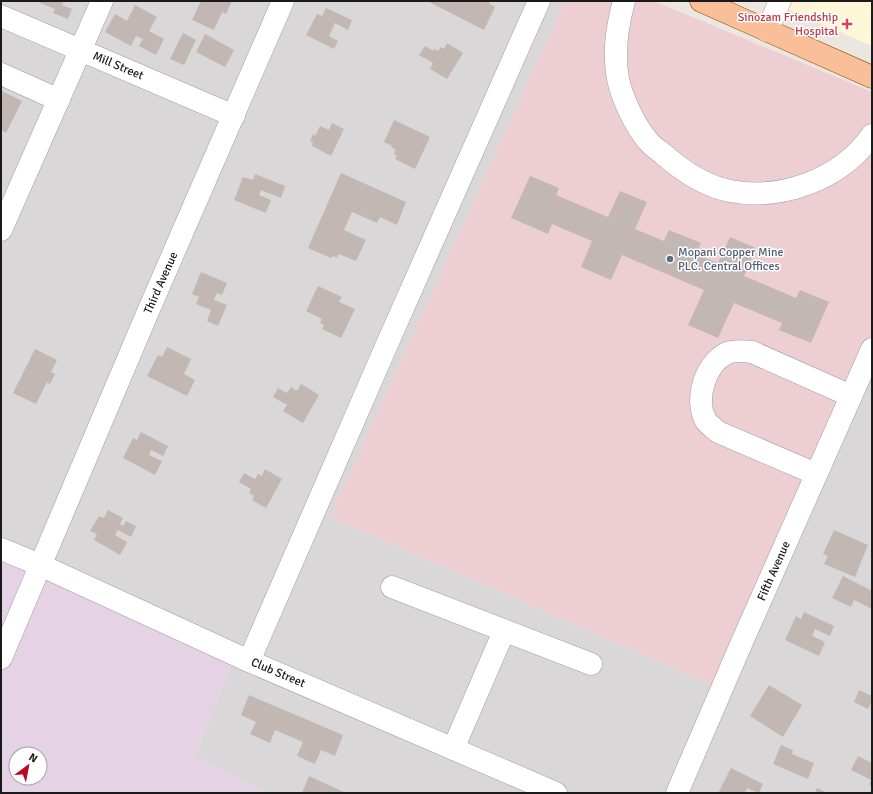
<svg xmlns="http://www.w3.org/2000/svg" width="873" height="794" viewBox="0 0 873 794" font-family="Signika,sans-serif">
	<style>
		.residential { fill: #d9d7d8 }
		.commercial { fill: #edced2 }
		.industrial { fill: #e5d2e5; fill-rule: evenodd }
		.education { fill: #fef7d7 }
		.building { fill: #c3b7b4 }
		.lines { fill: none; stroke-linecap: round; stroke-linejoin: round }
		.minor-casing { stroke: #9e9e9e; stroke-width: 23 }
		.major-casing { stroke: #8d4803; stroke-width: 23 }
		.minor { stroke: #fff; stroke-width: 22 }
		.major { stroke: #f9bf98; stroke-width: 22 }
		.health-dot { fill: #e0444e; stroke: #fff; stroke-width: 1.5 }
		.service-dot { fill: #5c6f8a; stroke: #fff; stroke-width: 1.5 }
		.labels { text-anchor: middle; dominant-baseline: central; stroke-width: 3; stroke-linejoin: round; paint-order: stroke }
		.health-label { font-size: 12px; fill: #be3a42; stroke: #fff; text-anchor: end }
		.street-label { font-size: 12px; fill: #1a1a1a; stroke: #fff }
		.service-label { font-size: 12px; fill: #4e5e75; stroke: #fff; text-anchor: start }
	</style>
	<rect width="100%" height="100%" fill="#ece6e0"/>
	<path class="residential" d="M1 1H565L330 517 717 687 872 335V793H267L194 756 234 660 1 558Z"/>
	<path class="commercial" d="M565 1H654L872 92V335L717 687 330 517Z"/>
	<path class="industrial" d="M1 558 234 660 194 755 267 793H1ZM16 754H40V778H16Z"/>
	<path class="education" d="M770 1H872V46Z"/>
	<g class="building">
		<path d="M41 1H64L62 5 72 9 68 19 53 13 55 9 40 3Z"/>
		<path d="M201 1H232L226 14 222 12 214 30 192 20Z"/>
		<path d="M427 1H490L489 3 495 7 484 30Z"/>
		<path d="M135 5 157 17 149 31 164 39 156 55 139 46 143 39 136 36 131 46 105 32 115 14 127 21Z"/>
		<path d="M326 8 352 20 348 30 335 23 329 36 338 41 334 49 306 35 317 14 322 16Z"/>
		<path d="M183 33 196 40 184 65 170 59Z"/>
		<path d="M205 34 234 50 225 67 196 52Z"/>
		<path d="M447 43 463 53 447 79 430 69 433 63 419 55 425 46 433 51 434 49 438 51 441 47 444 49Z"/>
		<path d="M2 91 22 101 6 133 1 130V93Z"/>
		<path d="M394 120 430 137 415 169 395 159 397 156 394 154 396 150 391 147 392 146 384 142Z"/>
		<path d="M332 123 344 129 331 156 312 146 313 142 310 141 313 134 315 136 320 126 329 130Z"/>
		<path d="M341 173 406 202 397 225 380 217 377 223 352 212 344 230 366 240 356 261 339 254 337 258 333 256 331 258 308 248Z"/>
		<path d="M255 174 285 186 281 198 261 190 259 195 271 200 266 213 234 200 243 177 253 180Z"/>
		<path d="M530 176 559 188 556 195 608 217 620 191 647 202 635 229 664 241 669 230 701 243 696 254 718 263 730 237 756 248 744 276 796 298 800 290 829 302 811 343 779 330 782 323 734 303 718 338 688 325 704 290 622 255 611 280 581 267 592 241 552 224 548 234 511 218Z"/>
		<path d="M201 272 227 283 222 295 217 293 214 300 227 305 218 326 207 321 211 310 196 304 199 297 192 294Z"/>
		<path d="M318 286 342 297 339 302 355 309 341 338 322 329 324 325 320 323 322 319 306 311Z"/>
		<path d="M167 347 191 359 184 374 195 380 187 396 147 376 158 355 162 357Z"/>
		<path d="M35 349 57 360 51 372 55 374 50 384 47 382 36 404 13 393Z"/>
		<path d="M301 384 319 395 303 423 283 411 287 405 273 397 278 388 287 393 291 387 297 391Z"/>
		<path d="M141 432 168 446 163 456 151 450 149 455 162 461 155 475 123 458 133 438 137 440Z"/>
		<path d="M265 469 282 479 266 508 252 500 254 496 249 493 251 489 239 482 244 473 255 479 258 474 262 476Z"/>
		<path d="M108 510 123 518 120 524 123 526 126 521 136 526 131 537 118 530 115 535 127 542 120 555 94 540 97 534 90 531 99 516 104 518Z"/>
		<path d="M834 530 868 545 855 577 824 564 828 556 823 554Z"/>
		<path d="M843 576 872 591V609L854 600 851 607 832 598Z"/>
		<path d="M804 612 834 626 830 636 815 629 812 636 825 642 819 656 785 640 796 616 801 619Z"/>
		<path d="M769 685 802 705 783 737 750 716Z"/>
		<path d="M859 690 872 696V701L868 709 854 702Z"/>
		<path d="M249 695 343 735 335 756 321 750 315 764 297 756 303 742 275 730 270 743 250 734 256 722 241 715Z"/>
		<path d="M781 745 793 750 792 754 814 763 808 779 773 764Z"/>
		<path d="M858 756 872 763V786L869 785 871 780 851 770Z"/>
		<path d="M731 768 763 784 759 793 747 788 745 793H718Z"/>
		<path d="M309 776 346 793H302Z"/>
		<path d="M817 788 828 793H815Z"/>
	</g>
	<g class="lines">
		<g class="minor-casing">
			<g id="minor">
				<path d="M624 1C617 27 613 52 618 79 622 98 635 126 648 141 652 146 657 149 662 153 681 170 705 186 730 191 782 201 841 179 872 135"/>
				<path d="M1 16 234 116"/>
				<path d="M767 31 780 1"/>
				<path d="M1 74 59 100"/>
				<path d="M1 230 102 1"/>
				<path d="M816 474 718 432C714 428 709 425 706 421 694 399 705 364 727 353 735 350 744 351 752 352L851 396"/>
				<path d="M1 549 40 565 249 661 556 793"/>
				<path d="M392 587 591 664"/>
				<path d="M1 658 147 314 283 1"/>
				<path d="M249 661 388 342 539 1"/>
				<path d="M453 749 504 631"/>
				<path d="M677 793 742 642 872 349"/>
			</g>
		</g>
		<g class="major-casing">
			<path id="major" d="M701 1 872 77"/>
		</g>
		<use href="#minor" class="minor"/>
		<use href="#major" class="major"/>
	</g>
	<path class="health-dot" d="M845 18h4v4h4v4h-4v4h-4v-4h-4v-4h4z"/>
	<circle class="service-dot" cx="670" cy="259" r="4"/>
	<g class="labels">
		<g class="health-label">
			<text x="838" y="17">Sinozam Friendship<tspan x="838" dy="14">Hospital</tspan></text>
		</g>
		<g class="street-label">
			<text transform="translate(118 66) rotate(23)">Mill Street</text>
			<text transform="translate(161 283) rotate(-66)">Third Avenue</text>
			<text transform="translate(774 571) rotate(-66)">Fifth Avenue</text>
			<text transform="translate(278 673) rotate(23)">Club Street</text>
		</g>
		<g class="service-label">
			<text x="678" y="252">Mopani Copper Mine<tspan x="678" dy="14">PLC. Central Offices</tspan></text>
		</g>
	</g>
	<rect width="873" height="794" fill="none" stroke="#1a1a1a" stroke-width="4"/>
	<g transform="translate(28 766) rotate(32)"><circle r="19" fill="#ffffff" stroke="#a3a3a3"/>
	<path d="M0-3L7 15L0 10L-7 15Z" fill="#c00524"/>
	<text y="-6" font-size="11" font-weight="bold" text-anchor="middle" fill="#1a1a1a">N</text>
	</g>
</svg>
